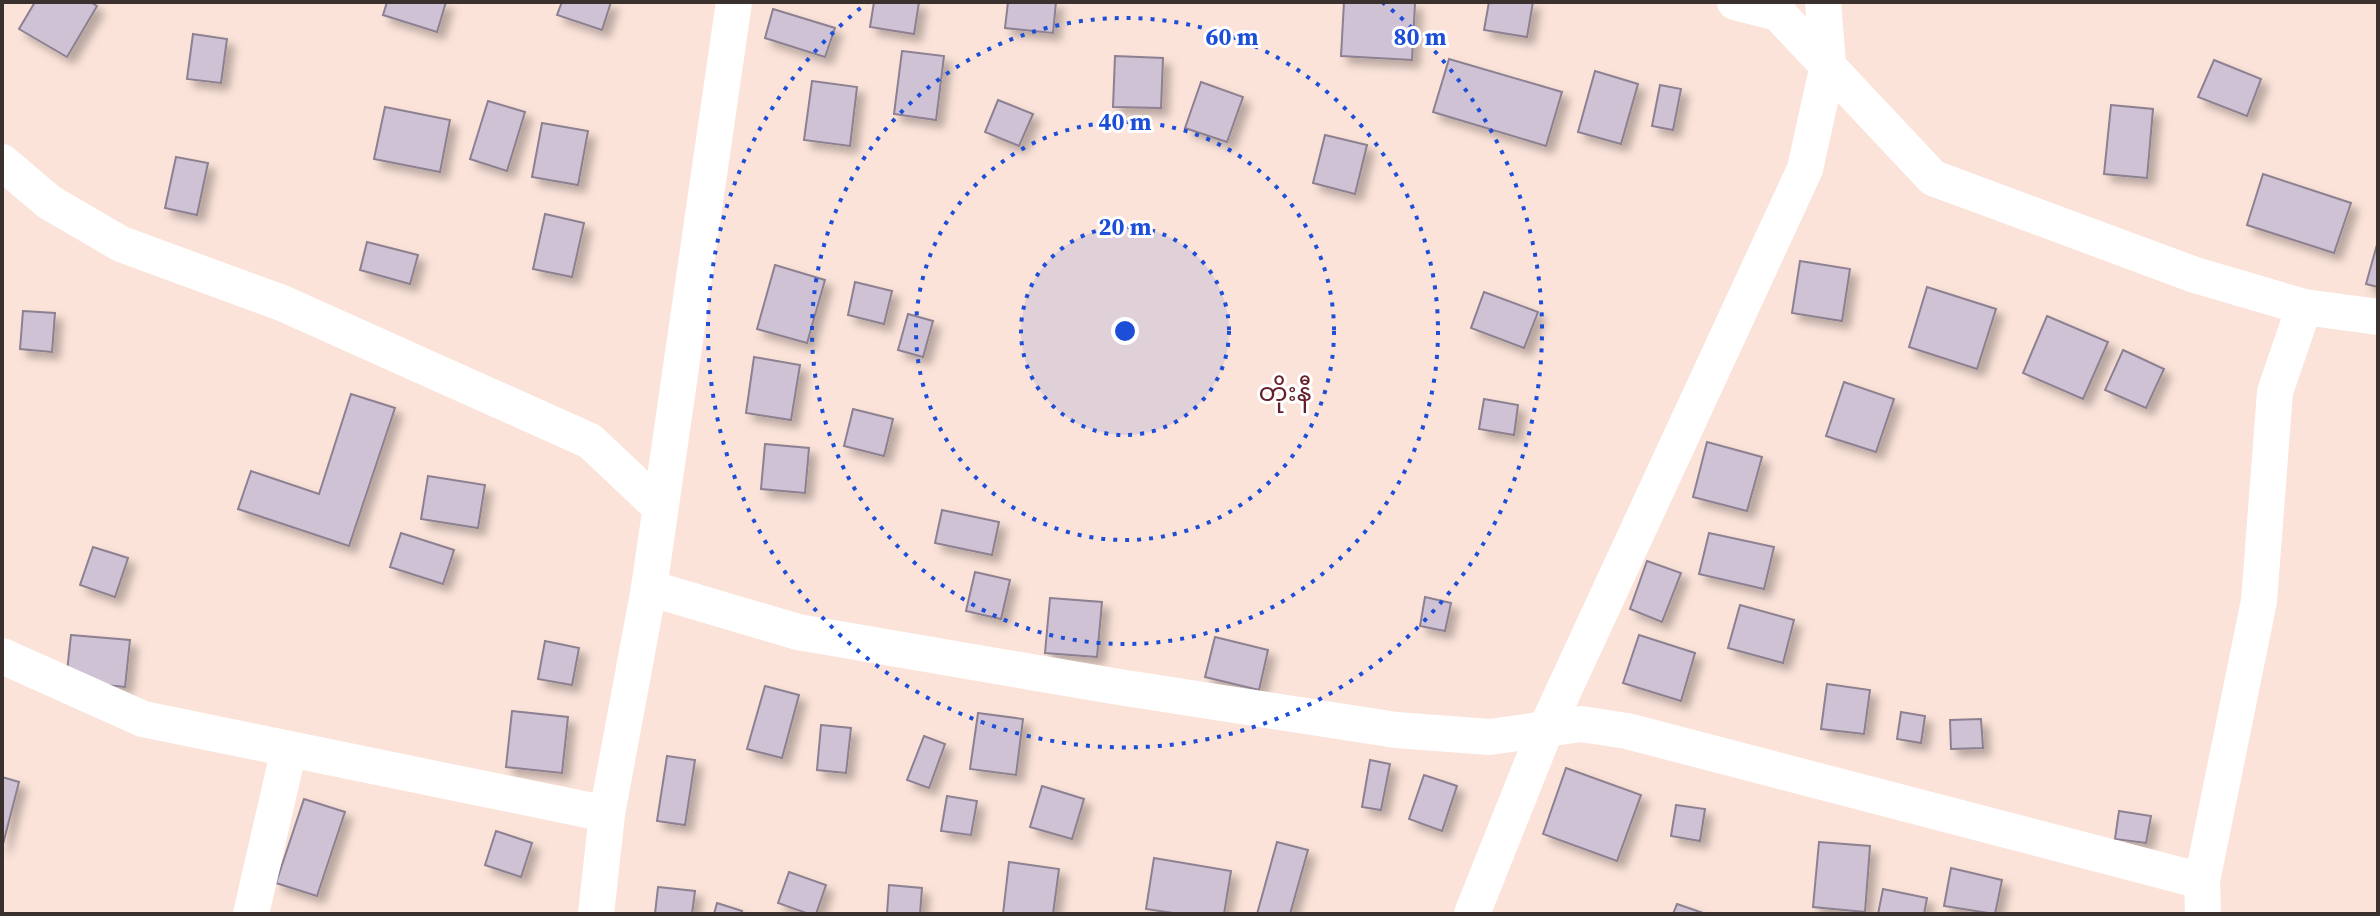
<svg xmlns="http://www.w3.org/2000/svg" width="2380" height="916" viewBox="0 0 2380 916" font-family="'Source Serif 4','Noto Sans Myanmar',serif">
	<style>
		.building { fill: #cfc2d5; stroke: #8c8091; stroke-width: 2; filter: url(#shadow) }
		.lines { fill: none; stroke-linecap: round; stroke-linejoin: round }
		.minor { stroke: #fff; stroke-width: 36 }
		.ring { fill: none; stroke: #1d4ed8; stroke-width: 4; stroke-dasharray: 4 8 }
		.labels { text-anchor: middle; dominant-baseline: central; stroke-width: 6; stroke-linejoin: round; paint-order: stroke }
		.quarter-label { font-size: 26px; fill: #651f2a; stroke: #fff }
		.centre { fill: #1d4ed8; stroke: #fff; stroke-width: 4 }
		.ring-label { font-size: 24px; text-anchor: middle; font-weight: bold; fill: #1d4ed8; stroke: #fff; stroke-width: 6; stroke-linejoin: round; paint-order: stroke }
	</style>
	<defs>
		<filter id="shadow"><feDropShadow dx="7" dy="7" stdDeviation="4" flood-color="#0004"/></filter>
	</defs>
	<rect width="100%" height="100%" fill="#fbe3d9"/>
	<g class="building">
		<path d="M35 2H90L97 6 67 57 19 29Z"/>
		<path d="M387 2H446L437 32 383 15Z"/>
		<path d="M562 2H611L602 30 557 15Z"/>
		<path d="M874 2H919L914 34 870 27Z"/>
		<path d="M1008 2H1056L1053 33 1005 28Z"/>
		<path d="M1344 2 1415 3 1412 60 1341 56Z"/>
		<path d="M1489 2H1533L1527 37 1484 30Z"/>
		<path d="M773 9 835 28 825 57 765 38Z"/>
		<path d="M193 34 227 39 221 83 187 79Z"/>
		<path d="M902 51 944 56 936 120 894 114Z"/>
		<path d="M1115 56 1163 58 1161 108 1113 107Z"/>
		<path d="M1449 59 1562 92 1546 146 1433 112Z"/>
		<path d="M2214 60 2261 79 2247 116 2198 97Z"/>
		<path d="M1595 71 1638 84 1621 144 1578 132Z"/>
		<path d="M812 81 857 87 850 146 804 140Z"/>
		<path d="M1201 82 1243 97 1227 142 1185 128Z"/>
		<path d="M1660 85 1681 89 1673 130 1652 126Z"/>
		<path d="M998 100 1033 114 1019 146 985 132Z"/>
		<path d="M488 101 525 112 507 171 470 159Z"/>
		<path d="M2111 105 2153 109 2147 178 2104 174Z"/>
		<path d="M385 107 450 120 440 172 374 159Z"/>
		<path d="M542 123 588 131 578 185 532 177Z"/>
		<path d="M1325 135 1367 145 1355 194 1313 183Z"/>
		<path d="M176 157 208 163 197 215 165 208Z"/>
		<path d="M2263 174 2351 203 2334 253 2247 225Z"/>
		<path d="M545 214 584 223 572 277 533 269Z"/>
		<path d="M2378 241V287L2366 284Z"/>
		<path d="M367 242 418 255 410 284 360 270Z"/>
		<path d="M1800 261 1850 269 1842 321 1792 313Z"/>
		<path d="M775 265 825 280 807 343 757 329Z"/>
		<path d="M855 282 892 291 884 324 848 315Z"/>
		<path d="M1927 287 1996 309 1977 369 1909 347Z"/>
		<path d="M1484 292 1538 312 1524 348 1471 328Z"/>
		<path d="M23 311 55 313 52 352 20 349Z"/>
		<path d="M908 314 933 321 923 357 898 350Z"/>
		<path d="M2047 316 2108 342 2083 399 2023 373Z"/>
		<path d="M2123 350 2164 369 2146 408 2105 390Z"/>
		<path d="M754 357 800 365 791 420 746 413Z"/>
		<path d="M1844 382 1894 399 1876 452 1826 436Z"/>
		<path d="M351 394 395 408 349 546 238 509 251 471 319 494Z"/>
		<path d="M1484 399 1518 405 1514 435 1479 429Z"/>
		<path d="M853 409 893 419 884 456 844 446Z"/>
		<path d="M1707 442 1762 457 1747 511 1693 497Z"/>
		<path d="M765 444 809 448 805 493 761 489Z"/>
		<path d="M428 476 485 485 478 528 421 519Z"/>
		<path d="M942 510 999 522 992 555 935 543Z"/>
		<path d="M401 533 454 550 443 584 390 567Z"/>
		<path d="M1709 533 1774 547 1764 589 1699 574Z"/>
		<path d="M93 547 128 558 115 597 80 585Z"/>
		<path d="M1647 561 1681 573 1662 622 1630 609Z"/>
		<path d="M975 572 1010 580 1001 619 966 611Z"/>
		<path d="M1425 597 1451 603 1445 631 1420 626Z"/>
		<path d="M1050 598 1102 602 1097 657 1045 653Z"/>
		<path d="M1740 605 1794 620 1783 663 1728 648Z"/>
		<path d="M71 635 130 640 125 687 66 681Z"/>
		<path d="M1639 635 1695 653 1681 701 1623 683Z"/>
		<path d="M1215 637 1268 650 1259 690 1205 677Z"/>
		<path d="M545 641 579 648 572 685 538 679Z"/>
		<path d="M1827 684 1870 690 1864 734 1821 729Z"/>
		<path d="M765 686 799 695 782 758 747 749Z"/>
		<path d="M512 711 568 717 562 773 506 767Z"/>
		<path d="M1901 712 1925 716 1921 743 1897 739Z"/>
		<path d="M978 713 1023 719 1016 775 970 769Z"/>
		<path d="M1981 719 1983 748 1951 749 1950 720Z"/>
		<path d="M821 725 851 728 846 773 817 770Z"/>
		<path d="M924 736 945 744 929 788 907 780Z"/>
		<path d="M667 756 695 760 685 825 657 821Z"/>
		<path d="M1370 760 1390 764 1381 810 1362 807Z"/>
		<path d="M1566 768 1641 795 1617 861 1543 834Z"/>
		<path d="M1424 775 1457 786 1442 831 1409 819Z"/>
		<path d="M2 777 19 782 2 848Z"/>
		<path d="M1042 786 1084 799 1072 839 1030 827Z"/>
		<path d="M947 796 977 801 971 835 941 831Z"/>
		<path d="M304 799 345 812 317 896 276 883Z"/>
		<path d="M1676 805 1705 809 1700 841 1671 836Z"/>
		<path d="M2119 811 2151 816 2146 843 2115 839Z"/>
		<path d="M496 831 532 843 521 877 485 865Z"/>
		<path d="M1277 842 1308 850 1290 914H1257Z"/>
		<path d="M1819 842 1870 846 1865 912 1813 907Z"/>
		<path d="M1154 858 1231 871 1224 914H1180L1146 909Z"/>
		<path d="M1009 862 1059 869 1053 914H1003Z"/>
		<path d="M1951 868 2002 880 1995 914 1944 906Z"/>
		<path d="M789 872 826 885 816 914H809L778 903Z"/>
		<path d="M889 885 922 888 920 914H887Z"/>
		<path d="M658 887 695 891 692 914H655Z"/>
		<path d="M1883 889 1927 898 1924 914H1878Z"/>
		<path d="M717 903 742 911 741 914H714Z"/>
		<path d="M1677 904 1706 914H1673Z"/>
	</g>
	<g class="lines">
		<g class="minor">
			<path d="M1735 2 1778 13 1933 178 2195 275 2304 307 2378 317"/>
			<path d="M2 162 49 202 121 244 282 303 590 441 659 506"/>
			<path d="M649 588 798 632 1113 686 1396 730 1490 737 1581 724 1627 731 2202 881"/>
			<path d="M2 656 143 719 607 814"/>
			<path d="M251 914 289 749"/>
			<path d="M596 914 607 814 649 588 734 2"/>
			<path d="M1472 914 1545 731 1805 169 1828 65 1823 2"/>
			<path d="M2203 914 2202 881 2259 601 2275 392 2304 307"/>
		</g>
	</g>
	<circle cx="1125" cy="331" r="104" fill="#1d4ed8" fill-opacity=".12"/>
	<g class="ring">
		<circle cx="1125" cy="331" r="104"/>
		<circle cx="1125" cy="331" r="209"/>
		<circle cx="1125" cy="331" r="313"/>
		<path d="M1382 2A417 417 0 1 1 868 2"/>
	</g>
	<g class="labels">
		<g class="quarter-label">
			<text x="1285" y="392">တိုးနီ</text>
		</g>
	</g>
	<circle cx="1125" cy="331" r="12" class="centre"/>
	<g class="ring-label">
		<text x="1420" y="45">80 m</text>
		<text x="1232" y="45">60 m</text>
		<text x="1125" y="130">40 m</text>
		<text x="1125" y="235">20 m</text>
	</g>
	<rect width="2380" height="916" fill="none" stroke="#3a302d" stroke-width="8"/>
</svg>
